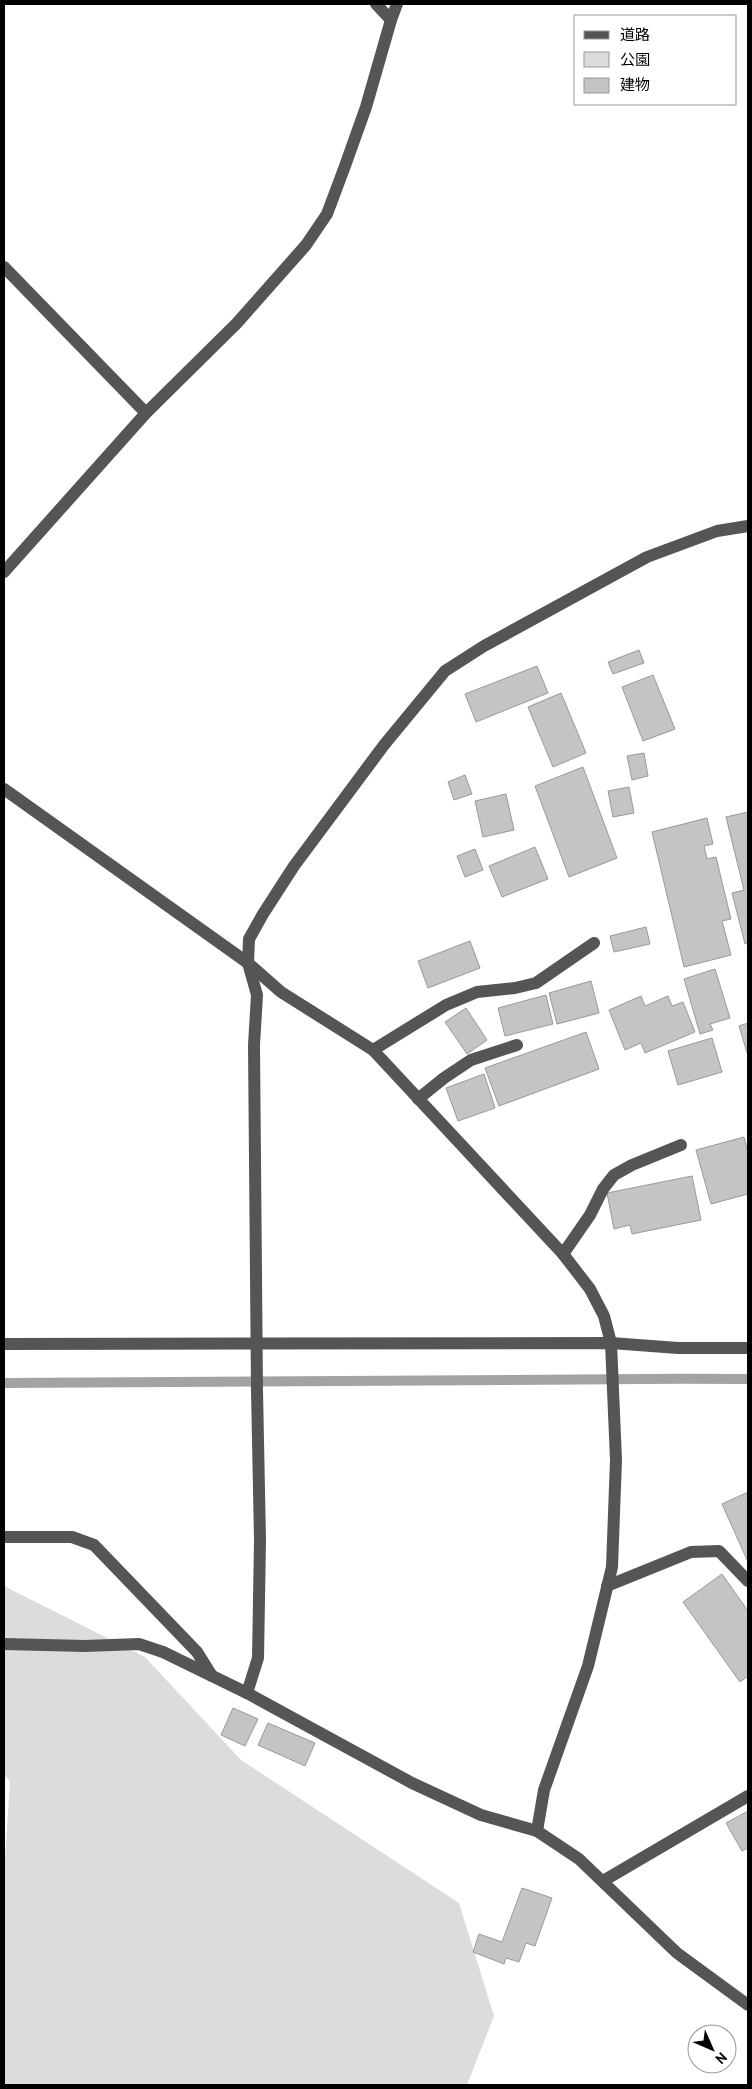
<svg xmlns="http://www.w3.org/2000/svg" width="752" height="2089" viewBox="0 0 752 2089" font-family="'PT Sans','Noto Sans JP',sans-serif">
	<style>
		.green { fill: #dcdcdc }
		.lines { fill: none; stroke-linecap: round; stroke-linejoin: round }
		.stream { stroke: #a3a3a3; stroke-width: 10 }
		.building { fill: #c4c4c4; stroke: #999 }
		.minor { stroke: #555; stroke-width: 12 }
	</style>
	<rect width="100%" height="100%" fill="#fff"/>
	<path class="green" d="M4 1586 145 1657 241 1760 459 1903 494 2016 467 2085H4V1874L10 1781 4 1775Z"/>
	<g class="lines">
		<path class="stream" d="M4 1383C252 1383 500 1378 748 1379"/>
	</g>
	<g class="building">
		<path d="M639 650 644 663 613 674 608 662Z"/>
		<path d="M537 666 548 693 476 722 465 694Z"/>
		<path d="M653 675 675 729 643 741 622 687Z"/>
		<path d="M561 693 586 753 553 767 528 707Z"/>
		<path d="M644 753 648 776 632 780 627 756Z"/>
		<path d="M583 767 617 858 569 877 535 786Z"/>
		<path d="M465 775 472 794 454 800 448 782Z"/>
		<path d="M629 787 634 813 613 817 608 791Z"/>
		<path d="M506 794 514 830 483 837 475 801Z"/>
		<path d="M748 812V943L745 944 732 893 744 890 726 817Z"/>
		<path d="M707 818 713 844 704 846 707 859 716 857 731 919 722 921 731 955 684 967 652 832Z"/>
		<path d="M535 847 548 879 502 897 489 866Z"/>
		<path d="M475 849 483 870 465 877 457 856Z"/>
		<path d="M646 927 650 944 614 952 610 936Z"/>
		<path d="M470 941 480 968 428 988 418 961Z"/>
		<path d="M715 969 730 1018 710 1024 713 1030 700 1034 684 979Z"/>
		<path d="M591 981 599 1013 557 1024 549 993Z"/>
		<path d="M546 995 553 1024 505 1036 498 1008Z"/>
		<path d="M641 996 645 1006 668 996 672 1006 683 1002 695 1032 645 1053 641 1043 625 1050 609 1010Z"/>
		<path d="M466 1008 487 1040 467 1054 445 1022Z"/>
		<path d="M748 1023V1056L739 1026Z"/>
		<path d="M586 1032 599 1069 499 1106 485 1068Z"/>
		<path d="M712 1038 722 1072 678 1085 668 1051Z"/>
		<path d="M484 1074 495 1108 458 1121 446 1088Z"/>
		<path d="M744 1137 748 1153V1194L711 1204 696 1150Z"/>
		<path d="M692 1176 701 1220 632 1234 630 1225 614 1229 607 1193Z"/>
		<path d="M748 1492V1562L722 1504Z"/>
		<path d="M722 1574 748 1611V1676L740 1682 683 1602Z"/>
		<path d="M233 1708 258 1719 245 1746 221 1735Z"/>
		<path d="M268 1723 315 1743 305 1766 258 1745Z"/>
		<path d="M748 1811V1848L742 1851 726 1823Z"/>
		<path d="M522 1888 552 1898 535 1946 526 1943 519 1962 506 1958 504 1964 473 1952 479 1934 502 1942Z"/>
	</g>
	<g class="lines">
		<g class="minor">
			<path d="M376 4 391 20"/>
			<path d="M4 267 146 413"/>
			<path d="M4 572 146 413 237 323 306 245 327 214 345 166 366 107 391 20 397 4"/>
			<path d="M4 789 248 963 281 992 373 1050 563 1254 590 1289 604 1316 611 1343 616 1460 612 1567 588 1666 544 1790 537 1831 579 1859 677 1953 748 2005"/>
			<path d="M373 1050 446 1005 477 992 515 988 536 983 594 943"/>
			<path d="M418 1099 444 1078 471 1060 517 1045"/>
			<path d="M563 1254 590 1215 603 1189 614 1175 632 1165 681 1145"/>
			<path d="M4 1344 611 1343 678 1348H748"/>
			<path d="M4 1537H72L94 1545 197 1652 212 1676"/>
			<path d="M607 1586 691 1552 719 1551 748 1581"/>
			<path d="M4 1644 85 1646 139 1644 163 1652 247 1693"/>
			<path d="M537 1831 481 1815 412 1783 247 1693 258 1658 260 1540 257 1390 254 1045 257 995 248 963 249 939 263 914 294 866 384 745 445 671 484 646 647 557 717 531 748 526"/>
			<path d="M603 1881 748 1796"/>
		</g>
	</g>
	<rect width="752" height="2089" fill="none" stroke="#000000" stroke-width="10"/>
	<rect x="574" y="15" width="162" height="90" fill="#ffffff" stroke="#999999"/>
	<rect x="584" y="31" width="25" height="8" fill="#555555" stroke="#999999"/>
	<text x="620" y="40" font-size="15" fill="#000000">道路</text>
	<rect x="584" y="52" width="25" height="15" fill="#dcdcdc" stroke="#999999"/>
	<text x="620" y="65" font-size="15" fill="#000000">公園</text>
	<rect x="584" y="78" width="25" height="15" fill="#c4c4c4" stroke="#999999"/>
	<text x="620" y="90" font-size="15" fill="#000000">建物</text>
	<g transform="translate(712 2049) rotate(135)"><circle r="24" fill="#ffffff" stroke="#999999"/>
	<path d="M0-4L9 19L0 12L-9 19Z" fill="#000000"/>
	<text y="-8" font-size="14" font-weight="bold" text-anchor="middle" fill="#000000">N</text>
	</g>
</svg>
